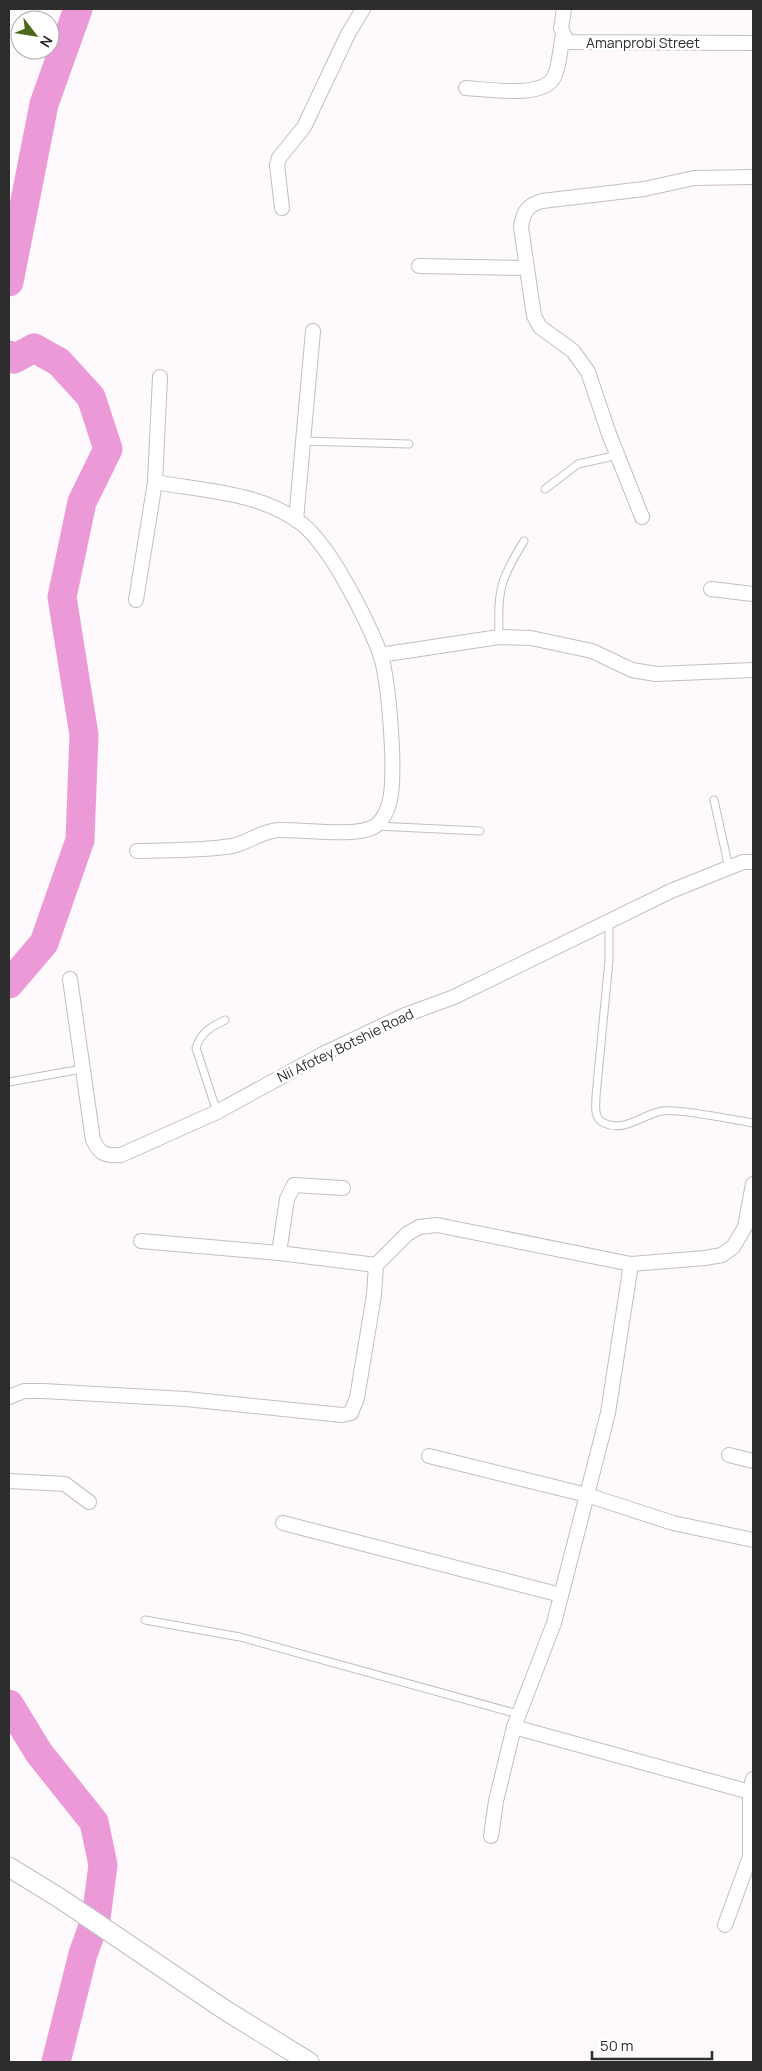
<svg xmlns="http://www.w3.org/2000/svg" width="762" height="2071" viewBox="0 0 762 2071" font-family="Manrope,sans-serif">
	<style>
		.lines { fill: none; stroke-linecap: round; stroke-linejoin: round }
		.river { stroke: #ec9ad7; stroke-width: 29 }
		.lane-casing { stroke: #c2bfc1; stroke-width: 9 }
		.street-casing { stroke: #c2bfc1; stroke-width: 16 }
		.secondary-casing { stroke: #c2bfc1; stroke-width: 21 }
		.lane { stroke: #fff; stroke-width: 7 }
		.street { stroke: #fff; stroke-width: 14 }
		.secondary { stroke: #fff; stroke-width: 19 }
		.labels { text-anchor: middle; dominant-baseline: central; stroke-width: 5; stroke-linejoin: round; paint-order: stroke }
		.street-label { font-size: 14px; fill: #2e2d2e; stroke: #fff }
	</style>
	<rect width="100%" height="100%" fill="#fdf9fc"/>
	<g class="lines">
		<g class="river">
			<path d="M9 282 44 104 78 9"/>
			<path d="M9 355 14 359 34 348 59 362 91 397 108 449 82 502 62 597 84 735 80 840 44 943 9 984"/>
			<path d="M9 1704 39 1753 94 1822 103 1865 96 1918 83 1954 56 2062"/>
		</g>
		<g class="lane-casing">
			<g id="lane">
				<path d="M303 441 409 444"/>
				<path d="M545 489 578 464 618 455"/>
				<path d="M499 637C498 590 499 581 524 541"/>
				<path d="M714 800 729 868"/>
				<path d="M376 826 480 831"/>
				<path d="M609 922V960L596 1096C596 1105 593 1118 604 1123 625 1133 643 1114 662 1111 678 1108 734 1120 753 1123"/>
				<path d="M9 1082 82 1069"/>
				<path d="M217 1112 196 1048C201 1032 211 1027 225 1020"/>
				<path d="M145 1620 240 1637 518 1714"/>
			</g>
		</g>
		<g class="street-casing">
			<g id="street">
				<path d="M564 9 561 28 567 42 753 43"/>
				<path d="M466 88C487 89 543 99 554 77 560 65 560 47 563 35"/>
				<path d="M282 208 277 165 279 158 304 127 348 34 363 9"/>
				<path d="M419 266 527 268"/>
				<path d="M642 517 609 434 588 372 573 351 540 327 534 316 521 227C523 213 527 205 542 201L644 189 694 178 753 177"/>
				<path d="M296 520 313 331"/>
				<path d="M711 589 753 594"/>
				<path d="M136 600 155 482 160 377"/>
				<path d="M380 655 499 637 531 638 592 651 632 670 656 674 753 670"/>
				<path d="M137 851C168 850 201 851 232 846 248 843 261 831 278 830 301 829 358 838 375 826 382 822 387 811 389 804 397 777 389 680 380 653 366 618 331 547 302 524 261 492 204 491 155 482"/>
				<path d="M70 979 93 1140C100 1154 105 1156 121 1155L217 1112 323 1054 405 1015 454 997 671 891 743 862H753"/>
				<path d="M141 1241 279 1253 376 1265"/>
				<path d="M279 1253 287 1199 294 1185 343 1188"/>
				<path d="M9 1397 24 1391H43L186 1399 342 1415 351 1413 357 1398 374 1295 376 1265 407 1234 419 1227 437 1225 631 1264 705 1258 722 1255 733 1247 745 1227 753 1184"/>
				<path d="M729 1455 753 1461"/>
				<path d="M429 1456 587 1495 673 1523 753 1540"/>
				<path d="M9 1481 65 1484 89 1502"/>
				<path d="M283 1523 561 1595"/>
				<path d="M514 1727 750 1792"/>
				<path d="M491 1836 496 1801 514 1727 554 1623 608 1413 631 1264"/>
				<path d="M725 1925 750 1857V1792L753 1779"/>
			</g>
		</g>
		<g class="secondary-casing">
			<path id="secondary" d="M9 1867 61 1899 225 2010 309 2062"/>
		</g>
		<use href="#lane" class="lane"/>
		<use href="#street" class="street"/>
		<use href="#secondary" class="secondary"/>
	</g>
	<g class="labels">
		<g class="street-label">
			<text x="643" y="42">Amanprobi Street</text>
			<text transform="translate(345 1045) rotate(-26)">Nii Afotey Botshie Road</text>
		</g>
	</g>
	<rect width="762" height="2071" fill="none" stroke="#2e2d2e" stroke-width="20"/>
	<g transform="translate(35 35) rotate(121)"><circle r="24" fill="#ffffff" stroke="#ababab"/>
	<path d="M0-4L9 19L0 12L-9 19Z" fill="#4e681a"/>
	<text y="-8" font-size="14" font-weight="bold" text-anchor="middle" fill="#2e2d2e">N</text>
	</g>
	<path d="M592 2051v8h120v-8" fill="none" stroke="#2e2d2e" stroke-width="2.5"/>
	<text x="600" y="2051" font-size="15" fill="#2e2d2e" stroke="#ffffff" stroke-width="4" paint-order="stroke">50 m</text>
</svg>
